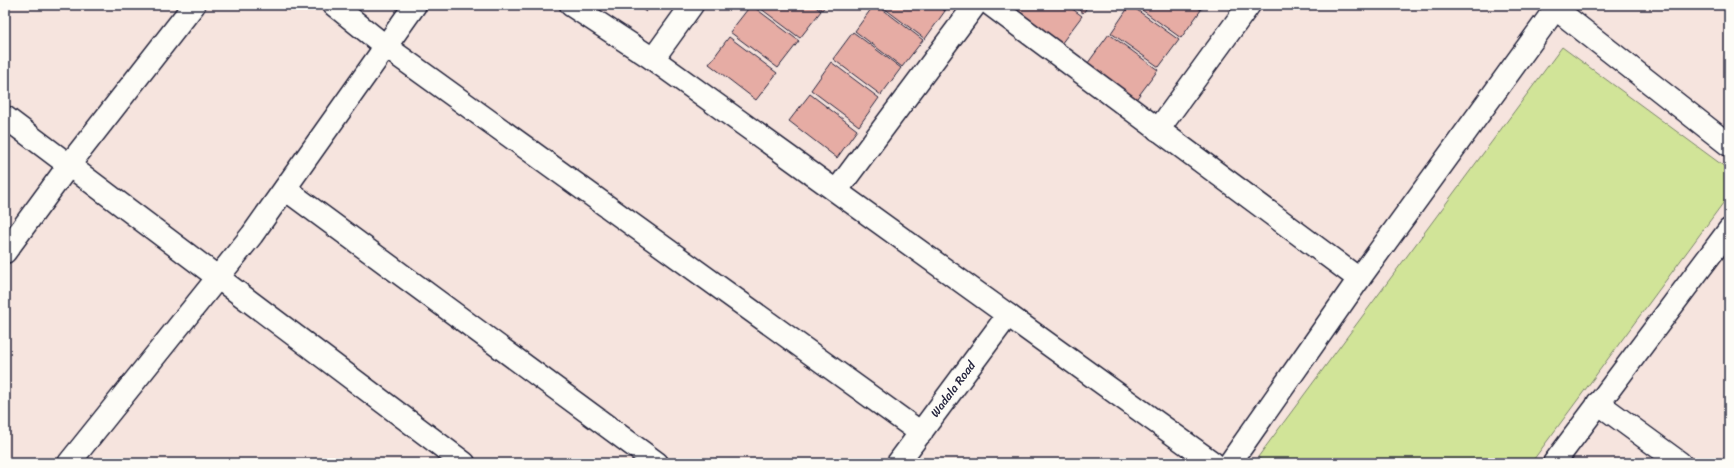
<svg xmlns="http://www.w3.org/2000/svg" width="1734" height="468" viewBox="0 0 1734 468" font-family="Sriracha,sans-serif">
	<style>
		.green { fill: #d1e498; stroke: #7a836a }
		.building { fill: #e6aca4; stroke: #22223b }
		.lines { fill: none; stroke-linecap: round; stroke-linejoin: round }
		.street-casing { stroke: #22223b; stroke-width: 25 }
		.secondary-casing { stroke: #22223b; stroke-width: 25 }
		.street { stroke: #fdfcf7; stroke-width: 22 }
		.secondary { stroke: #fdfcf7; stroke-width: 22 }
		.labels { text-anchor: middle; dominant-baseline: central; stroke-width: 3; stroke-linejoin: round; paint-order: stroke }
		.street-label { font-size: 12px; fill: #22223b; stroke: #fdfcf7 }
	</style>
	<rect width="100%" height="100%" fill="#f6e4de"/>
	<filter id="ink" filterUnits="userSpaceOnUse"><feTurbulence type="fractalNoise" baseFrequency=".025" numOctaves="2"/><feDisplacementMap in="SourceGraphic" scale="8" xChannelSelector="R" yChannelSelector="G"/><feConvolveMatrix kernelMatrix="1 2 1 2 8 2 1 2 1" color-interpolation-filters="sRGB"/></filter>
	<g filter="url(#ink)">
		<path class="green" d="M1562 47 1729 170V195L1531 463H1265L1258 457Z"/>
		<g class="building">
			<path d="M636 5H651L646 12Z"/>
			<path d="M751 5 799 41 778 68 730 32Z"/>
			<path d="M756 5H813L821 11 800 38Z"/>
			<path d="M815 5H826L822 10Z"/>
			<path d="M874 5H877L923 40 902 67 855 31Z"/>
			<path d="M880 5H937L945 11 925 39Z"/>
			<path d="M938 5H949L945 11Z"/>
			<path d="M1015 5H1067L1082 16 1058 48 1010 13Z"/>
			<path d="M1072 5H1089L1083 13Z"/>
			<path d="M1130 5 1179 40 1159 67 1111 33Z"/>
			<path d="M1135 5H1194L1201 10 1181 38Z"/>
			<path d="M1196 5H1205L1202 9Z"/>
			<path d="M853 32 901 68 881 95 833 59Z"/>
			<path d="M1109 34 1158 70 1134 102 1085 67Z"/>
			<path d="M729 37 777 73 756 100 709 64Z"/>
			<path d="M831 62 879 98 859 126 811 90Z"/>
			<path d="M810 94 857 130 837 158 789 121Z"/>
		</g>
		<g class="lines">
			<g class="street-casing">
				<g id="street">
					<path d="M334 5 385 46 921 433"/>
					<path d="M991 5 1359 279"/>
					<path d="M1551 5 1729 145"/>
					<path d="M5 117 464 463"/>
					<path d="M1158 130 1249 5"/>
					<path d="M285 189 657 463"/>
					<path d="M837 190 975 5"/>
					<path d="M5 252 69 165 194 5"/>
					<path d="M1598 403 1680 463"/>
					<path d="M69 463 252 235 415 5"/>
					<path d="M1230 463 1359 279 1558 5"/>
					<path d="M1554 463 1729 230"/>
				</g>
			</g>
			<g class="secondary-casing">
				<g id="secondary">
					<path d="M571 5 653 59 1213 463"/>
					<path d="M653 59 692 5"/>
					<path id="s1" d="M898 463 1008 315"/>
				</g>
			</g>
			<use href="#street" class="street"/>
			<use href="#secondary" class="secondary"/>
		</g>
	</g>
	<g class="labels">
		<g class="street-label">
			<text stroke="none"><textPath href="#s1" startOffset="92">Wadala Road</textPath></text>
		</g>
	</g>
	<rect width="1734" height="468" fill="none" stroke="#fdfcf7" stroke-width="20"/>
	<rect x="10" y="10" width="1714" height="448" fill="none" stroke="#22223b" stroke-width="1.5" filter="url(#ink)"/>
</svg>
